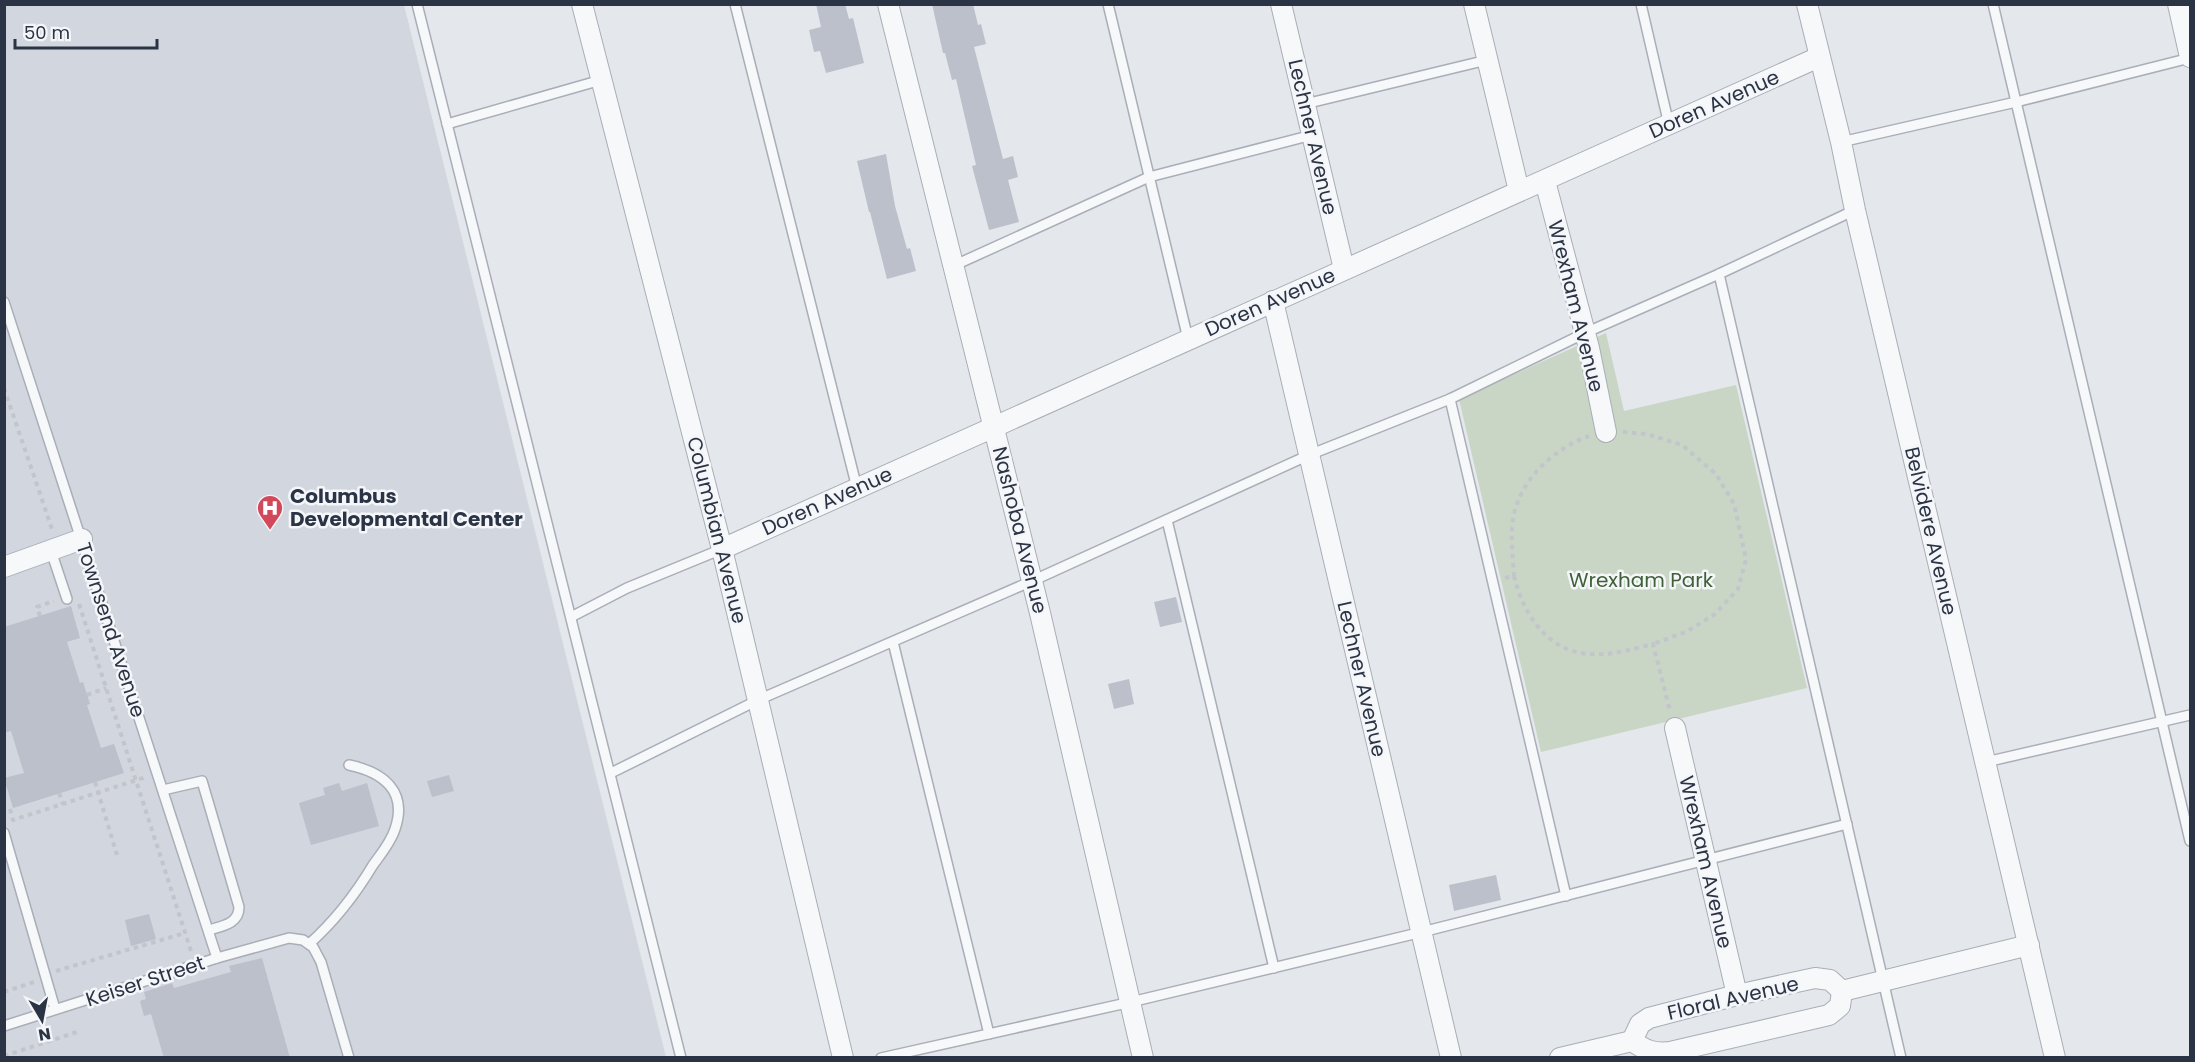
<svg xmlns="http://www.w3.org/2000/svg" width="2195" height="1062" viewBox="0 0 2195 1062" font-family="Poppins,sans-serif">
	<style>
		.built { fill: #d2d6de }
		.green { fill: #c9d6c5 }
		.building { fill: #bbc0ca }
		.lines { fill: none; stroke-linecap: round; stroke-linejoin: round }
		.lane-casing { stroke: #a9aeb7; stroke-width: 12 }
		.street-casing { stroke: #a9aeb7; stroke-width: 22 }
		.path { stroke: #c2c5cb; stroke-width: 4; stroke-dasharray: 4.5 4.5; stroke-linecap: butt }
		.lane { stroke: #f7f8fa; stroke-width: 9 }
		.street { stroke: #f7f8fa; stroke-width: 20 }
		.labels { text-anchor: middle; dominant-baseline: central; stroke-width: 5; stroke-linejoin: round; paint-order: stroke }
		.street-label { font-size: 20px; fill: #2b3445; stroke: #f4f6f9 }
		.poi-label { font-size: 20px; font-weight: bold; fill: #2b3445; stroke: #f4f6f9; text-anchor: start }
		.park-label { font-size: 20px; fill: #3f6138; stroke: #f4f6f9 }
	</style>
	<rect width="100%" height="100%" fill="#e4e7ec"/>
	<path class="built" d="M5 5H404L666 1057 5 1058Z"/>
	<path class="green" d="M1606 333 1624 411 1736 385 1807 688 1541 752 1459 399Z"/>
	<g class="building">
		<path d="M816 4H845L849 19 853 18 864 63 826 73 820 51 814 52 809 30 821 27Z"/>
		<path d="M932 4H973L978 25 981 24 986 44 974 47 1003 159 1013 156 1018 177 1008 180 1019 222 989 230 972 166 976 165 956 79 952 80 945 53H943Z"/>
		<path d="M886 154 895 206 907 249 910 248 916 271 887 279 870 212H869L857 161Z"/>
		<path d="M1176 597 1182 622 1160 627 1154 602Z"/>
		<path d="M71 606 80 638 67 642 80 683 83 682 90 704 87 705 101 748 114 744 124 773 13 808 4 778 24 773 11 731 4 733V627Z"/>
		<path d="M1129 679 1134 704 1114 709 1108 684Z"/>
		<path d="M449 775 454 791 432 797 427 781Z"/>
		<path d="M339 783 342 791 367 783 379 826 311 845 299 803 325 795 323 788Z"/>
		<path d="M1496 875 1501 900 1454 911 1449 885Z"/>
		<path d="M149 914 156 939 131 946 125 920Z"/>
		<path d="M262 958 290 1058H164L151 1014 144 1016 140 1001 146 999 144 992 172 983 174 988 231 972 229 966Z"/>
	</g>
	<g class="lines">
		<g class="lane-casing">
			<g id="lane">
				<path d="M417 4 681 1058"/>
				<path d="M735 4 857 488"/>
				<path d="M1108 4 1188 339"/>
				<path d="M1641 4 1669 125"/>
				<path d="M1993 4 2190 841"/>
				<path d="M1305 104 1487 60"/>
				<path d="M447 124 601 80"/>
				<path d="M1841 142 2016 102 2190 58"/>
				<path d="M953 266 1149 177 1312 135"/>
				<path d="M1719 274 1901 1058"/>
				<path d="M4 302 217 958"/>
				<path d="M1450 399 1566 896"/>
				<path d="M1167 520 1274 968"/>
				<path d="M51 551 67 599"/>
				<path d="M571 617 627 588 722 549"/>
				<path d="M893 642 989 1034"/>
				<path d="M1986 762 2190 715"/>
				<path d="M611 773 758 700 1032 581 1309 455 1450 399 1585 333 1719 274 1855 210"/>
				<path d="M163 790 202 781 239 907C239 924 222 926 209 930"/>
				<path d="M4 833 55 1009"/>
				<path d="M309 944C335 921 355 895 373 865 381 854 391 842 395 829 408 791 383 772 349 765"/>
				<path d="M4 1026 217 958 289 938 303 940 313 947 321 962 349 1058"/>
				<path d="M881 1058 1131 1002 1422 932 1847 824"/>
			</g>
		</g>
		<g class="street-casing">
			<g id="street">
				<path d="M582 4 722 549 843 1058"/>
				<path d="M888 4 1040 613 1143 1058"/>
				<path d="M1281 4 1344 269"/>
				<path d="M1474 4 1519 191"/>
				<path d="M1807 4 1841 142 1855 210 2055 1058"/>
				<path d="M2178 4 2190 57"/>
				<path d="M1545 181 1589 348 1606 432"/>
				<path d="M1273 301 1451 1058"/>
				<path d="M722 549 1819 57"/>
				<path d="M4 567 82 539"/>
				<path d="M1675 728 1737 995"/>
				<path d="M1842 991 2029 945"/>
				<path d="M1632 1041 1640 1024 1649 1018 1737 995 1815 978 1830 980 1842 991"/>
				<path d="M1560 1058 1632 1041C1645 1050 1653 1054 1670 1052L1829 1015 1840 1006 1842 991"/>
			</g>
		</g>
		<g class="path">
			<path d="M4 388 53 532"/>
			<path d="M1623 432 1647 434 1682 445 1716 474 1734 504 1746 559 1738 589 1715 614 1686 632 1653 644"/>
			<path d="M1514 576C1523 614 1547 651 1589 654 1610 656 1633 649 1653 644L1670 711"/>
			<path d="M1505 578 1514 576C1513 560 1511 542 1512 526 1516 483 1551 450 1589 436"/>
			<path d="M79 604 192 954"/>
			<path d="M40 616 37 607 54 601"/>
			<path d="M87 695 106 688"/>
			<path d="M95 782 117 855"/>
			<path d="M59 793 63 804"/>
			<path d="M10 809 13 820 146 777"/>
			<path d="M56 971 185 933"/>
			<path d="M4 992 34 982"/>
			<path d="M4 1056 77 1032"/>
		</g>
		<use href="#lane" class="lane"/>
		<use href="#street" class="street"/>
	</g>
	<defs>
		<g id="hospital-pin" transform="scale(1.35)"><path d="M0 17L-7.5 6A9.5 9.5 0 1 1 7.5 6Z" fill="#d1495b" stroke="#f4f6f9"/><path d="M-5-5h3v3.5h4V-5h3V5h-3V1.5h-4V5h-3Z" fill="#fff"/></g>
	</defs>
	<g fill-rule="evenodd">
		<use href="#hospital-pin" x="270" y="508"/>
	</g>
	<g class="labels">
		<g class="street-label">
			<text transform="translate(1714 104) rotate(-24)">Doren Avenue</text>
			<text transform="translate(1313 137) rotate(77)">Lechner Avenue</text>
			<text transform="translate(1270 302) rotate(-24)">Doren Avenue</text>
			<text transform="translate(1576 306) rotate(76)">Wrexham Avenue</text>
			<text transform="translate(827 501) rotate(-24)">Doren Avenue</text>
			<text transform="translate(717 530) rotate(76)">Columbian Avenue</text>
			<text transform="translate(1020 530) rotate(76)">Nashoba Avenue</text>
			<text transform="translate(1931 531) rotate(77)">Belvidere Avenue</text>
			<text transform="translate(111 630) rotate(72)">Townsend Avenue</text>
			<text transform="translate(1362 679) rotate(77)">Lechner Avenue</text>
			<text transform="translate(1706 862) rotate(77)">Wrexham Avenue</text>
			<text transform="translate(145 981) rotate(-18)">Keiser Street</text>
			<text transform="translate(1733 998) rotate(-13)">Floral Avenue</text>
		</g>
		<g class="poi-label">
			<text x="290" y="496">Columbus<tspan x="290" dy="23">Developmental Center</tspan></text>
		</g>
		<g class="park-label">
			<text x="1641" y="580">Wrexham Park</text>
		</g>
	</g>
	<rect width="2195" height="1062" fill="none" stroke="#2b3445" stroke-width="12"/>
	<g transform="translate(42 1020) rotate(170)" stroke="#f4f6f9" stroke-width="4.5" paint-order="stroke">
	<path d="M0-4.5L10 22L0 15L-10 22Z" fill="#2b3445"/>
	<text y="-9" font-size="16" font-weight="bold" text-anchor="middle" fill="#2b3445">N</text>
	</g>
	<path d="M15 39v9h142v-9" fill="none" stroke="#2b3445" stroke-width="3"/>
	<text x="24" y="39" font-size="18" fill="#2b3445" stroke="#f4f6f9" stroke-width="4.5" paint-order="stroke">50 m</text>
</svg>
